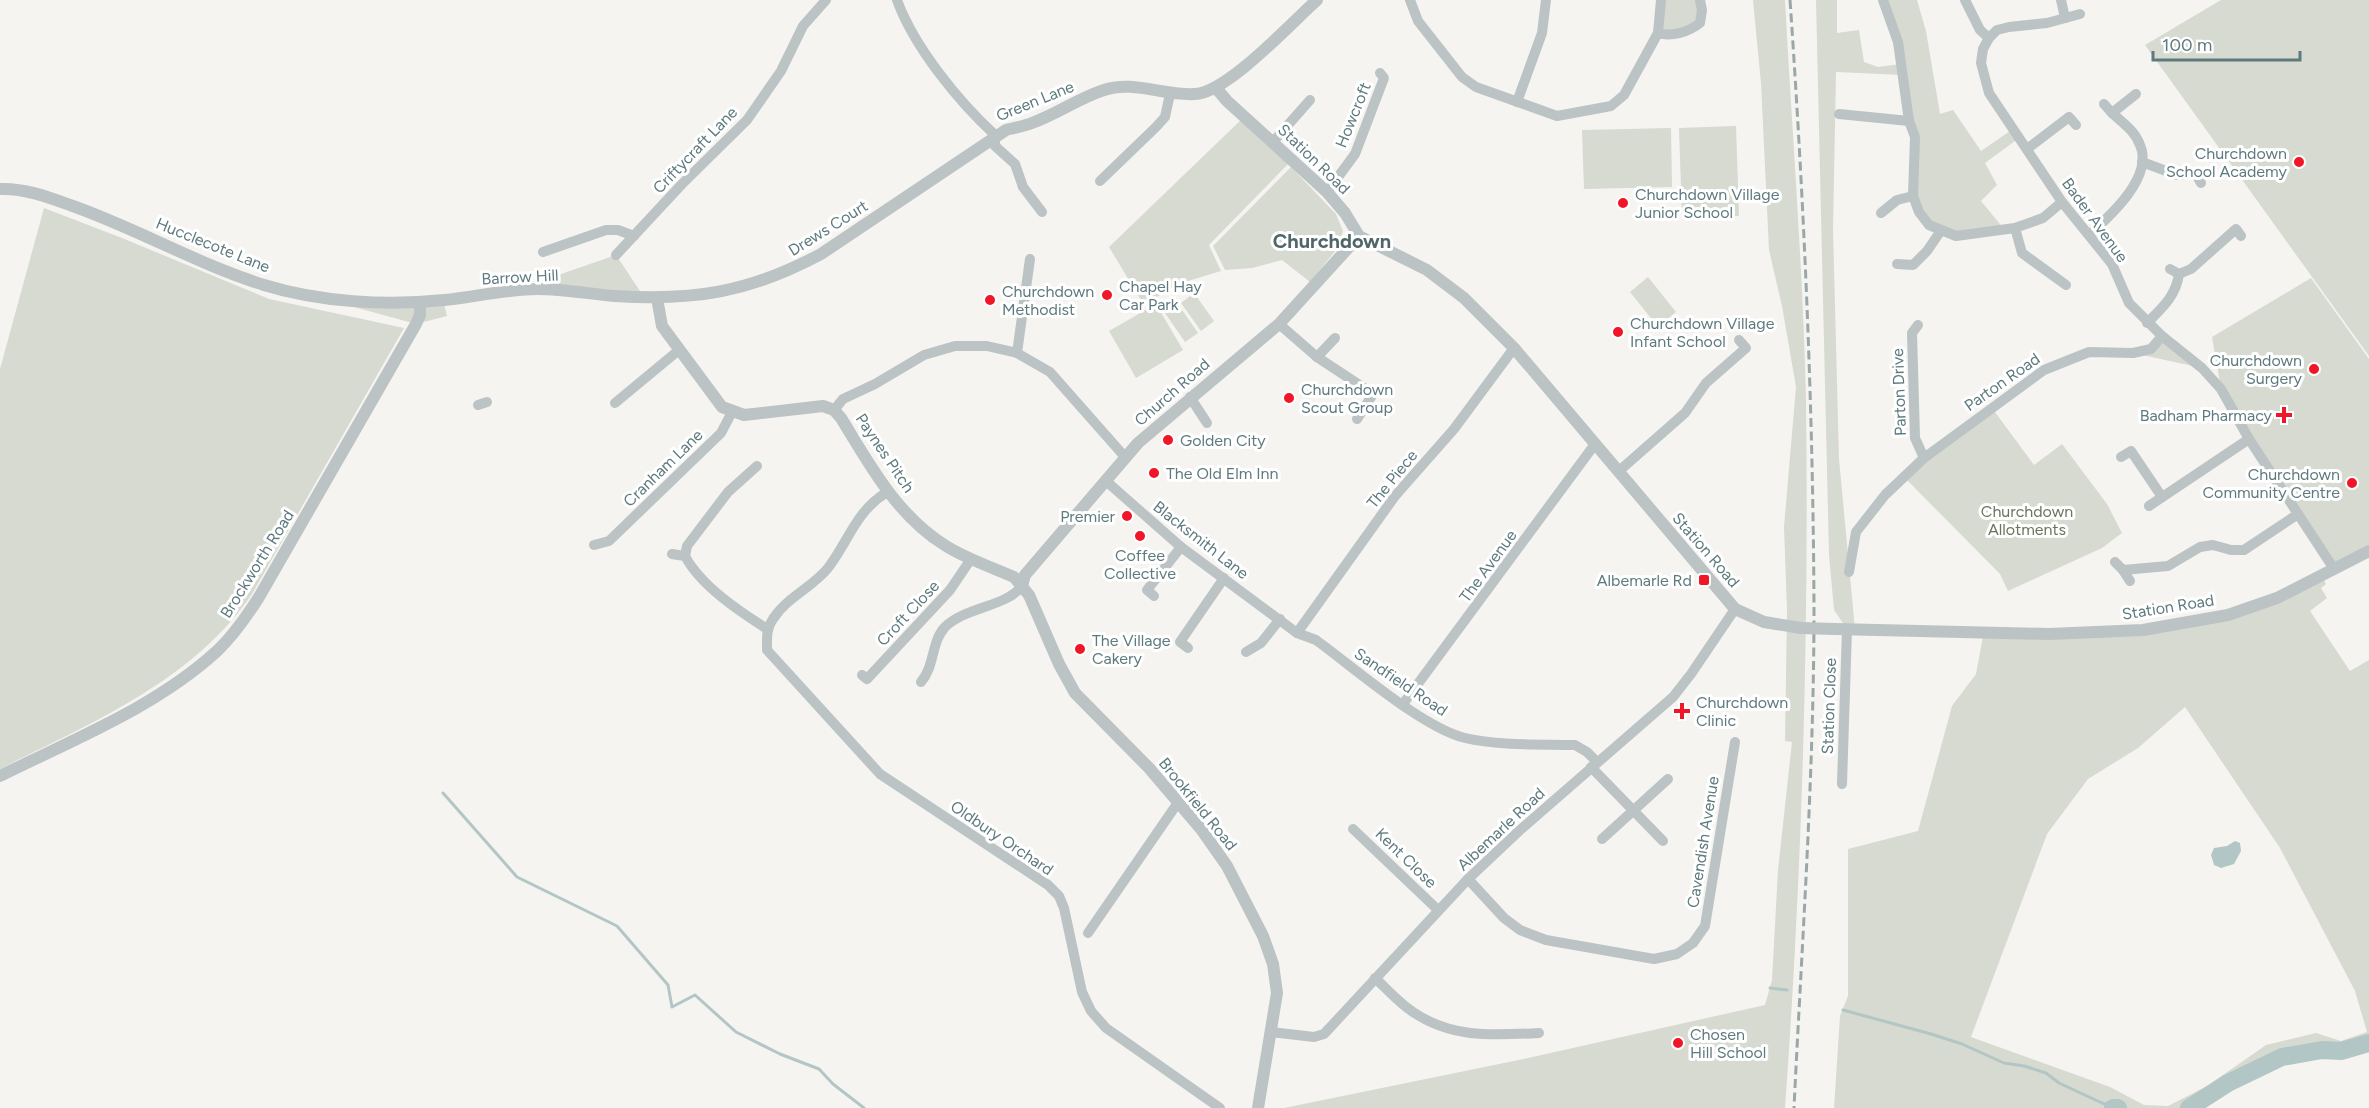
<svg xmlns="http://www.w3.org/2000/svg" width="2369" height="1108" viewBox="0 0 2369 1108" font-family="Figtree,sans-serif">
	<style>
		.green { fill: #d7dad0; fill-rule: evenodd }
		.water { fill: #b2c6c5 }
		.lines { fill: none; stroke-linecap: round; stroke-linejoin: round }
		.stream { stroke: #b2c6c5; stroke-width: 3 }
		.river { stroke: #b2c6c5; stroke-width: 18 }
		.minor { stroke: #bbc3c4; stroke-width: 10 }
		.tertiary { stroke: #bbc3c4; stroke-width: 12 }
		.rail { stroke: #9aa7a9; stroke-width: 3; stroke-dasharray: 9 4.5; stroke-linecap: butt }
		.tertiary-bridge { stroke: #bbc3c4; stroke-width: 12 }
		.poi-dot { fill: #f01628; stroke: #fff; stroke-width: 2 }
		.labels { text-anchor: middle; dominant-baseline: central; stroke-width: 6; stroke-linejoin: round; paint-order: stroke }
		.street-label { font-size: 16px; fill: #5e7a7e; stroke: #fff }
		.poi-label { font-size: 16px; fill: #5e7a7e; stroke: #fff; text-anchor: start }
		.park-label { font-size: 16px; fill: #69765d; stroke: #fff }
		.quarter-label { font-size: 20px; font-weight: bold; fill: #506669; stroke: #fff }
	</style>
	<rect width="100%" height="100%" fill="#f5f4f1"/>
	<g class="green">
		<path d="M1661 0H1700V23L1658 33Z"/>
		<path d="M1753 0H1785C1792 133 1803 267 1806 401 1809 636 1802 873 1785 1108H1284L1528 1058 1765 1005 1772 980 1778 870 1792 742 1785 741 1787 610 1784 527 1796 387 1782 306 1769 250 1761 83Z"/>
		<path d="M1816 0H1837V33L1859 30 1864 62 1878 67 1901 64 1883 0H1917L1926 31 1940 114 1953 110 1981 151 2013 129 2019 138 1985 163 1997 185 1981 201 2004 229 1940 232 1913 196 1915 137 1903 75 1836 72 1833 230 1839 459 1855 629H1847L1834 610 1829 555Z"/>
		<path d="M2221 0H2369V356L2145 45Z"/>
		<path d="M1244 117 1289 163 1209 245 1221 271 1178 284 1144 305 1109 247Z"/>
		<path d="M1736 126 1739 216 1682 218 1679 128Z"/>
		<path d="M1671 128 1672 187 1584 189 1582 130Z"/>
		<path d="M1291 167 1336 214 1343 231 1336 250 1310 282 1282 260 1252 268 1225 270 1213 246Z"/>
		<path d="M44 208 122 238 269 299 404 328 252 594C193 681 91 723 0 769V369Z"/>
		<path d="M616 255 644 297 537 289 538 282Z"/>
		<path d="M1648 277 1676 312 1658 327 1630 292Z"/>
		<path d="M2311 278 2369 359V551L2334 569 2221 389 2212 337Z"/>
		<path d="M1194 293 1214 321 1201 331 1181 303Z"/>
		<path d="M325 299 443 300 447 316 416 324Z"/>
		<path d="M1156 304 1183 350 1136 378 1109 331Z"/>
		<path d="M1178 304 1198 333 1185 342 1165 313Z"/>
		<path d="M2162 336 2202 368 2133 353 2151 349Z"/>
		<path d="M1992 408 2034 465 2062 444 2107 504 2122 533 2102 548 2008 591 2000 574 1904 477Z"/>
		<path d="M2322 576 2326 584 2321 588 2327 598 2310 611 2350 671 2369 660V1043L2341 1051 2322 1050 2282 1057 2228 1083 2189 1108H1834L1840 1016 1848 996V849L1918 831 1952 706 1976 674 1984 631 2187 624ZM2185 707 2280 848 2355 991 2367 1032 2341 1041 2316 1033 2266 1045 2207 1086 2168 1106 2144 1105 2110 1087 1971 1037 2047 834 2088 779 2138 748Z"/>
	</g>
	<path class="water" d="M2235 841 2240 843 2241 851 2234 864 2221 868 2214 865 2211 855 2214 848 2227 846Z"/>
	<g class="lines">
		<g class="stream">
			<path d="M443 793 517 877 617 926 668 985 672 1007 695 995 736 1032 780 1054 819 1069 833 1084 864 1108"/>
			<path d="M1770 988 1787 990"/>
			<path d="M1843 1010 1931 1034 1962 1044 2004 1063 2024 1066 2046 1073 2059 1083 2102 1103 2114 1107"/>
		</g>
		<g class="river">
			<path d="M2113 1108H2118"/>
			<path d="M2189 1108 2228 1083 2282 1057 2322 1050 2341 1051 2369 1043"/>
		</g>
		<g class="minor">
			<path d="M897 0C914 47 959 102 995 135V146L1015 164 1023 187 1042 212"/>
			<path d="M1410 0 1418 21 1462 77 1476 87 1557 116 1611 106 1624 95 1658 33 1661 0"/>
			<path d="M1883 0 1898 42 1909 121 1915 137 1913 196 1919 212 1929 225 1956 236 2015 228 2043 218 2062 202"/>
			<path d="M1965 0 1980 30 1989 38"/>
			<path d="M2061 0 2065 18"/>
			<path d="M2080 14 2047 23 2009 27 1997 30 1989 38 1983 49 1981 63 1989 93 2062 202 2112 264 2129 303 2162 336 2202 368 2221 389 2249 439 2334 569"/>
			<path d="M1658 33C1672 37 1689 32 1700 23L1702 10 1700 0"/>
			<path d="M1517 102 1542 33 1546 0"/>
			<path d="M2104 104 2112 113"/>
			<path d="M1839 114 1909 121"/>
			<path d="M1273 142 1310 100"/>
			<path d="M2027 149 2069 117 2076 125"/>
			<path d="M2142 162 2177 175 2196 174 2201 183"/>
			<path d="M1100 181 1156 127 1165 117 1170 94"/>
			<path d="M1327 192 1355 154 1384 78 1380 73"/>
			<path d="M1881 213 1897 200 1913 196"/>
			<path d="M2015 228 2022 253 2066 285"/>
			<path d="M2089 235C2110 216 2154 177 2140 145 2135 131 2123 123 2112 113L2136 94"/>
			<path d="M543 252 606 230H618L634 236"/>
			<path d="M616 255 682 184 747 120 781 71 803 26 826 0"/>
			<path d="M1897 264 1913 265 1927 251 1940 232"/>
			<path d="M2179 274 2191 269 2236 229 2241 236"/>
			<path d="M2147 323C2162 308 2176 296 2179 274L2170 269"/>
			<path d="M1279 324 1317 357 1373 394 1357 419"/>
			<path d="M1918 325 1912 333 1915 438 1924 458"/>
			<path d="M1017 353 1030 259"/>
			<path d="M1317 357 1335 338"/>
			<path d="M1190 397 1207 423"/>
			<path d="M615 403 679 350"/>
			<path d="M478 405 487 402"/>
			<path d="M834 410 843 399 875 384 924 355 955 346H987L1017 353 1050 372 1125 457"/>
			<path d="M2121 457 2131 451 2162 497"/>
			<path d="M1619 471 1685 413 1706 383 1746 348 1739 340"/>
			<path d="M1106 481 1181 547 1297 633 1316 640C1353 667 1423 728 1465 738 1500 746 1539 744 1575 745L1587 752 1597 762"/>
			<path d="M887 492C855 512 849 541 828 568 813 587 786 598 773 619 766 629 767 638 767 650L880 774 1048 885 1059 896 1064 908 1082 992 1091 1011 1106 1028 1220 1108"/>
			<path d="M2149 506 2249 439"/>
			<path d="M594 545 609 541 721 433 732 412"/>
			<path d="M672 554 685 556C701 586 739 611 767 629"/>
			<path d="M685 556 687 546 728 492 757 466"/>
			<path d="M2115 562 2123 570 2168 566 2200 547 2213 545 2231 550H2244L2298 514"/>
			<path d="M2123 570 2130 581"/>
			<path d="M1849 572 1856 532 1885 495 1924 458 2044 370 2089 352 2133 353 2151 349 2162 336"/>
			<path d="M1154 596 1147 590 1181 547"/>
			<path d="M1297 633 1395 496 1454 429 1514 348"/>
			<path d="M1188 648 1180 642 1224 578"/>
			<path d="M1246 652 1261 643 1280 619"/>
			<path d="M862 675 867 679 950 590 971 559"/>
			<path d="M921 682C935 666 931 642 945 627 965 607 1006 607 1022 586"/>
			<path d="M1403 704 1595 444"/>
			<path d="M1591 767 1663 841"/>
			<path d="M1842 784 1847 629"/>
			<path d="M1353 829 1438 910"/>
			<path d="M1602 839 1668 779"/>
			<path d="M1468 879 1504 918 1520 930 1546 940 1654 959 1677 954 1693 943 1705 926 1735 742"/>
			<path d="M1088 933 1179 801"/>
			<path d="M1375 978C1387 989 1399 1003 1413 1012 1452 1039 1495 1035 1539 1033"/>
			<path d="M1271 1032 1314 1037 1324 1034 1468 879 1520 830 1673 697 1691 674 1735 609"/>
		</g>
		<g class="tertiary">
			<path d="M1216 88 1227 101 1327 192 1345 213 1359 236 1427 270 1464 298 1514 348 1735 609 1764 622 1801 628"/>
			<path d="M0 189C24 188 48 197 70 205 136 228 197 264 264 285 319 302 386 306 444 300 475 297 507 289 538 289 564 289 589 294 615 296 695 301 750 292 821 254L1006 130C1014 128 1024 126 1032 123 1057 114 1079 98 1104 90 1133 80 1164 96 1195 94 1227 93 1291 23 1317 0"/>
			<path d="M657 298 662 326 722 407 744 415 823 406 834 410 841 418C870 465 897 516 946 546 967 559 991 567 1014 577L1029 595 1059 664 1075 693 1149 768 1201 829 1227 866 1263 936 1273 964 1277 993 1258 1108"/>
			<path d="M1022 586 1025 575 1138 443 1279 324 1359 236"/>
			<path d="M1835 629 2049 634 2143 630 2228 615 2277 598 2369 551"/>
			<path d="M0 776C74 739 156 707 217 651 233 636 247 616 259 597L416 324 420 315V302"/>
		</g>
		<path class="rail" d="M1790 0C1804 202 1813 404 1814 607 1814 774 1802 941 1794 1108"/>
		<path class="tertiary-bridge" d="M1801 628 1835 629"/>
	</g>
	<g class="poi-dot">
		<circle cx="2299" cy="162" r="6"/>
		<circle cx="1623" cy="203" r="6"/>
		<circle cx="1107" cy="295" r="6"/>
		<circle cx="990" cy="300" r="6"/>
		<circle cx="1618" cy="332" r="6"/>
		<circle cx="2314" cy="369" r="6"/>
		<circle cx="1289" cy="398" r="6"/>
		<path d="M2281 406h6v6h6v6h-6v6h-6v-6h-6v-6h6z"/>
		<circle cx="1168" cy="440" r="6"/>
		<circle cx="1154" cy="473" r="6"/>
		<circle cx="2352" cy="483" r="6"/>
		<circle cx="1127" cy="516" r="6"/>
		<circle cx="1140" cy="536" r="6"/>
		<rect x="1698" y="574" width="12" height="12" rx="3"/>
		<circle cx="1080" cy="649" r="6"/>
		<path d="M1679 702h6v6h6v6h-6v6h-6v-6h-6v-6h6z"/>
		<circle cx="1678" cy="1043" r="6"/>
	</g>
	<g class="labels">
		<g class="street-label">
			<text transform="translate(1035 101) rotate(-22)">Green Lane</text>
			<text transform="translate(1353 115) rotate(-68)">Howcroft</text>
			<text transform="translate(695 150) rotate(-46)">Criftycraft Lane</text>
			<text transform="translate(1314 159) rotate(44)">Station Road</text>
			<text transform="translate(2095 220) rotate(54)">Bader Avenue</text>
			<text transform="translate(828 228) rotate(-32)">Drews Court</text>
			<text transform="translate(213 245) rotate(22)">Hucclecote Lane</text>
			<text transform="translate(520 277) rotate(-3)">Barrow Hill</text>
			<text transform="translate(2002 382) rotate(-35)">Parton Road</text>
			<text transform="translate(1172 392) rotate(-41)">Church Road</text>
			<text transform="translate(1899 392) rotate(-92)">Parton Drive</text>
			<text transform="translate(885 453) rotate(56)">Paynes Pitch</text>
			<text transform="translate(663 468) rotate(-44)">Cranham Lane</text>
			<text transform="translate(1392 479) rotate(-51)">The Piece</text>
			<text transform="translate(1201 540) rotate(38)">Blacksmith Lane</text>
			<text transform="translate(1706 550) rotate(49)">Station Road</text>
			<text transform="translate(257 564) rotate(-58)">Brockworth Road</text>
			<text transform="translate(1488 566) rotate(-54)">The Avenue</text>
			<text transform="translate(2168 607) rotate(-9)">Station Road</text>
			<text transform="translate(908 613) rotate(-47)">Croft Close</text>
			<text transform="translate(1401 682) rotate(34)">Sandfield Road</text>
			<text transform="translate(1829 706) rotate(-88)">Station Close</text>
			<text transform="translate(1198 804) rotate(51)">Brookfield Road</text>
			<text transform="translate(1501 829) rotate(-43)">Albemarle Road</text>
			<text transform="translate(1002 838) rotate(34)">Oldbury Orchard</text>
			<text transform="translate(1703 842) rotate(-81)">Cavendish Avenue</text>
			<text transform="translate(1406 858) rotate(44)">Kent Close</text>
		</g>
		<g class="poi-label">
			<text x="2287" y="153" text-anchor="end">Churchdown<tspan x="2287" dy="18">School Academy</tspan></text>
			<text x="1635" y="194">Churchdown Village<tspan x="1635" dy="18">Junior School</tspan></text>
			<text x="1119" y="286">Chapel Hay<tspan x="1119" dy="18">Car Park</tspan></text>
			<text x="1002" y="291">Churchdown<tspan x="1002" dy="18">Methodist</tspan></text>
			<text x="1630" y="323">Churchdown Village<tspan x="1630" dy="18">Infant School</tspan></text>
			<text x="2302" y="360" text-anchor="end">Churchdown<tspan x="2302" dy="18">Surgery</tspan></text>
			<text x="1301" y="389">Churchdown<tspan x="1301" dy="18">Scout Group</tspan></text>
			<text x="2272" y="415" text-anchor="end">Badham Pharmacy</text>
			<text x="1180" y="440">Golden City</text>
			<text x="1166" y="473">The Old Elm Inn</text>
			<text x="2340" y="474" text-anchor="end">Churchdown<tspan x="2340" dy="18">Community Centre</tspan></text>
			<text x="1115" y="516" text-anchor="end">Premier</text>
			<text x="1140" y="555" text-anchor="middle">Coffee<tspan x="1140" dy="18">Collective</tspan></text>
			<text x="1692" y="580" text-anchor="end">Albemarle Rd</text>
			<text x="1092" y="640">The Village<tspan x="1092" dy="18">Cakery</tspan></text>
			<text x="1696" y="702">Churchdown<tspan x="1696" dy="18">Clinic</tspan></text>
			<text x="1690" y="1034">Chosen<tspan x="1690" dy="18">Hill School</tspan></text>
		</g>
		<g class="park-label">
			<text x="2027" y="511">Churchdown<tspan x="2027" dy="18">Allotments</tspan></text>
		</g>
		<g class="quarter-label">
			<text x="1332" y="241">Churchdown</text>
		</g>
	</g>
	<path d="M2153 51v9h147v-9" fill="none" stroke="#5e7a7e" stroke-width="3"/>
	<text x="2162" y="51" font-size="18" fill="#5e7a7e" stroke="#ffffff" stroke-width="4.5" paint-order="stroke">100 m</text>
</svg>
